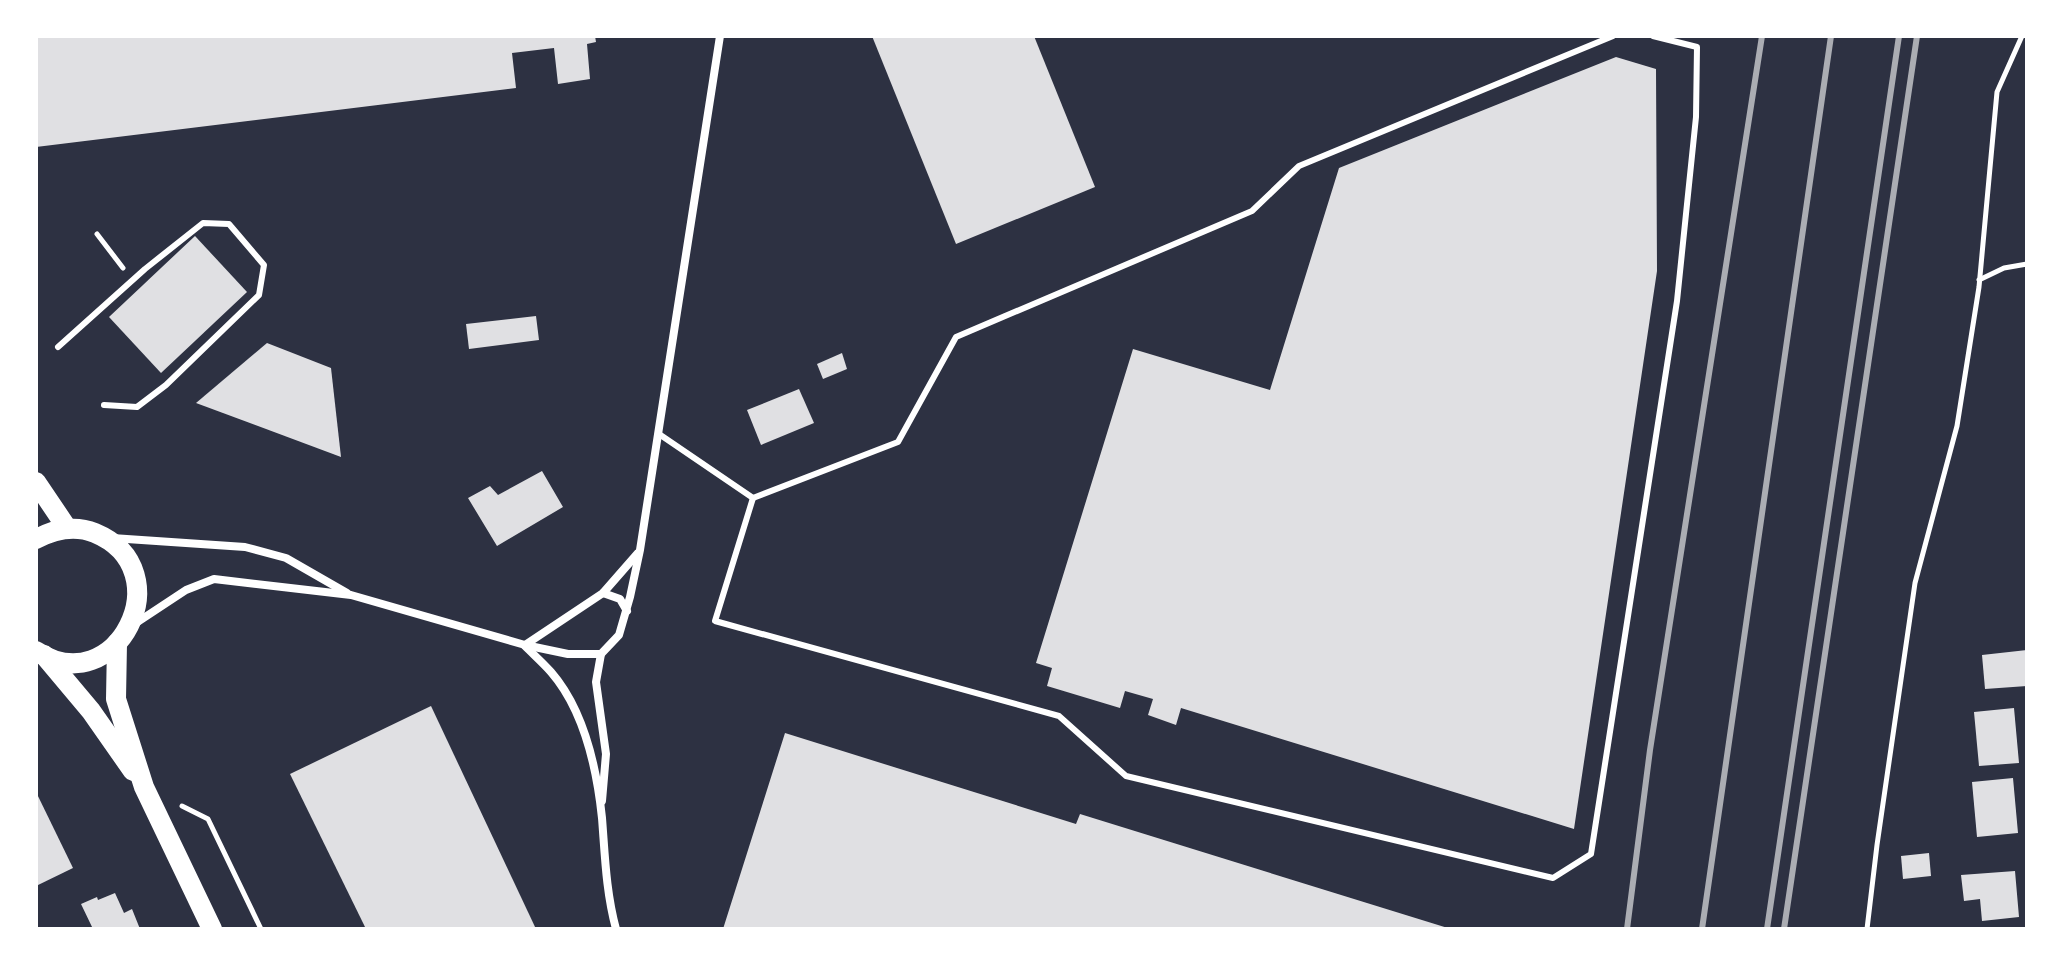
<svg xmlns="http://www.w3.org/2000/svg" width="2063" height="965" viewBox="0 0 2063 965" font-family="'Golos Text',sans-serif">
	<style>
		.building { fill: #e0e0e3 }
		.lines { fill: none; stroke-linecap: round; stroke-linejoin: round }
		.path { stroke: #fff; stroke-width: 5 }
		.service { stroke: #fff; stroke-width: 6 }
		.minor { stroke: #fff; stroke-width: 8 }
		.primary { stroke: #fff; stroke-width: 20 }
		.rail { stroke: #abadb3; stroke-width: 6 }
	</style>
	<rect width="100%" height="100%" fill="#2d3142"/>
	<g class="building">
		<path d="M36 36H595L596 42 587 44 590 79 558 84 554 48 512 53 516 88 36 147Z"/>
		<path d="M872 36H1034L1095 187 956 244Z"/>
		<path d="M1616 57 1656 69 1657 271 1574 829 1181 708 1176 725 1148 715 1153 699 1125 691 1120 708 1047 686 1052 668 1036 663 1133 349 1270 390 1339 168Z"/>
		<path d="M195 236 247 292 161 373 109 317Z"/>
		<path d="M536 316 539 340 469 349 466 324Z"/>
		<path d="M267 343 331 368 341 457 196 403Z"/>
		<path d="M842 353 847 369 823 379 817 364Z"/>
		<path d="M799 389 814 423 761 445 747 410Z"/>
		<path d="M542 471 563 507 497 546 468 498 490 486 498 495Z"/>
		<path d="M2027 650V686L1985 689 1982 655Z"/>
		<path d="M431 706 536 929H366L290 774Z"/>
		<path d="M2014 708 2019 763 1979 766 1974 712Z"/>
		<path d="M785 733 1076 824 1080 814 1451 929H723Z"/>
		<path d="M2013 778 2018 833 1977 837 1972 782Z"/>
		<path d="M36 792 73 868 36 886Z"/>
		<path d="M1929 853 1931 876 1903 879 1901 856Z"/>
		<path d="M2015 871 2019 917 1982 921 1980 899 1964 901 1961 875Z"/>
		<path d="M115 893 124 913 132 909 140 929H93L81 904 97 897 98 900Z"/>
	</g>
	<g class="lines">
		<g class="path">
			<path d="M97 234 123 268"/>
			<path d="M1979 280 2004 268 2027 264"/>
			<path d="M182 806 208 819 261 929"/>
			<path d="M1867 929 1877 845 1915 583 1957 426 1979 287 1997 92 2022 36"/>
		</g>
		<g class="service">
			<path d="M58 347 145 269 203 223 229 224 264 265 259 295 166 385 137 407 104 405"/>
			<path d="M659 434 753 498"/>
			<path d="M753 498 715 621 1059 716 1126 776 1553 878 1591 854 1677 301 1696 117 1697 47 1653 36"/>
			<path d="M753 498 898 442 956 337 1252 211 1299 166 1613 36"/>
		</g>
		<g class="minor">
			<path d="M112 538 245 547 286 558 347 593"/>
			<path d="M603 593 620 599 627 611"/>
			<path d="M133 625 186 590 214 579 351 595 525 645 568 654H601L619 635 630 597 640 550 720 36"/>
			<path d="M525 645 603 593 638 553"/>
			<path d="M525 646C534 655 543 663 551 672 584 710 597 770 602 818 605 856 606 892 616 929"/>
			<path d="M601 654 596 682 606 754 602 801"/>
		</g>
		<g class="primary">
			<path d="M36 482 67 528"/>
			<path d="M36 539C55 529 75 525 95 533 184 570 116 704 36 651"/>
			<path d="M117 643 116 699 144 787 212 929"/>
			<path d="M44 655 91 711 133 771"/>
		</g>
		<g class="rail">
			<path d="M1627 929 1650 750 1762 36"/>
			<path d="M1702 929 1831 36"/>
			<path d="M1767 929 1899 36"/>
			<path d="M1784 929 1917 36"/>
		</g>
	</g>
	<rect width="2063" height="965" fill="none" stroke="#ffffff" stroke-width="76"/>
</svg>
